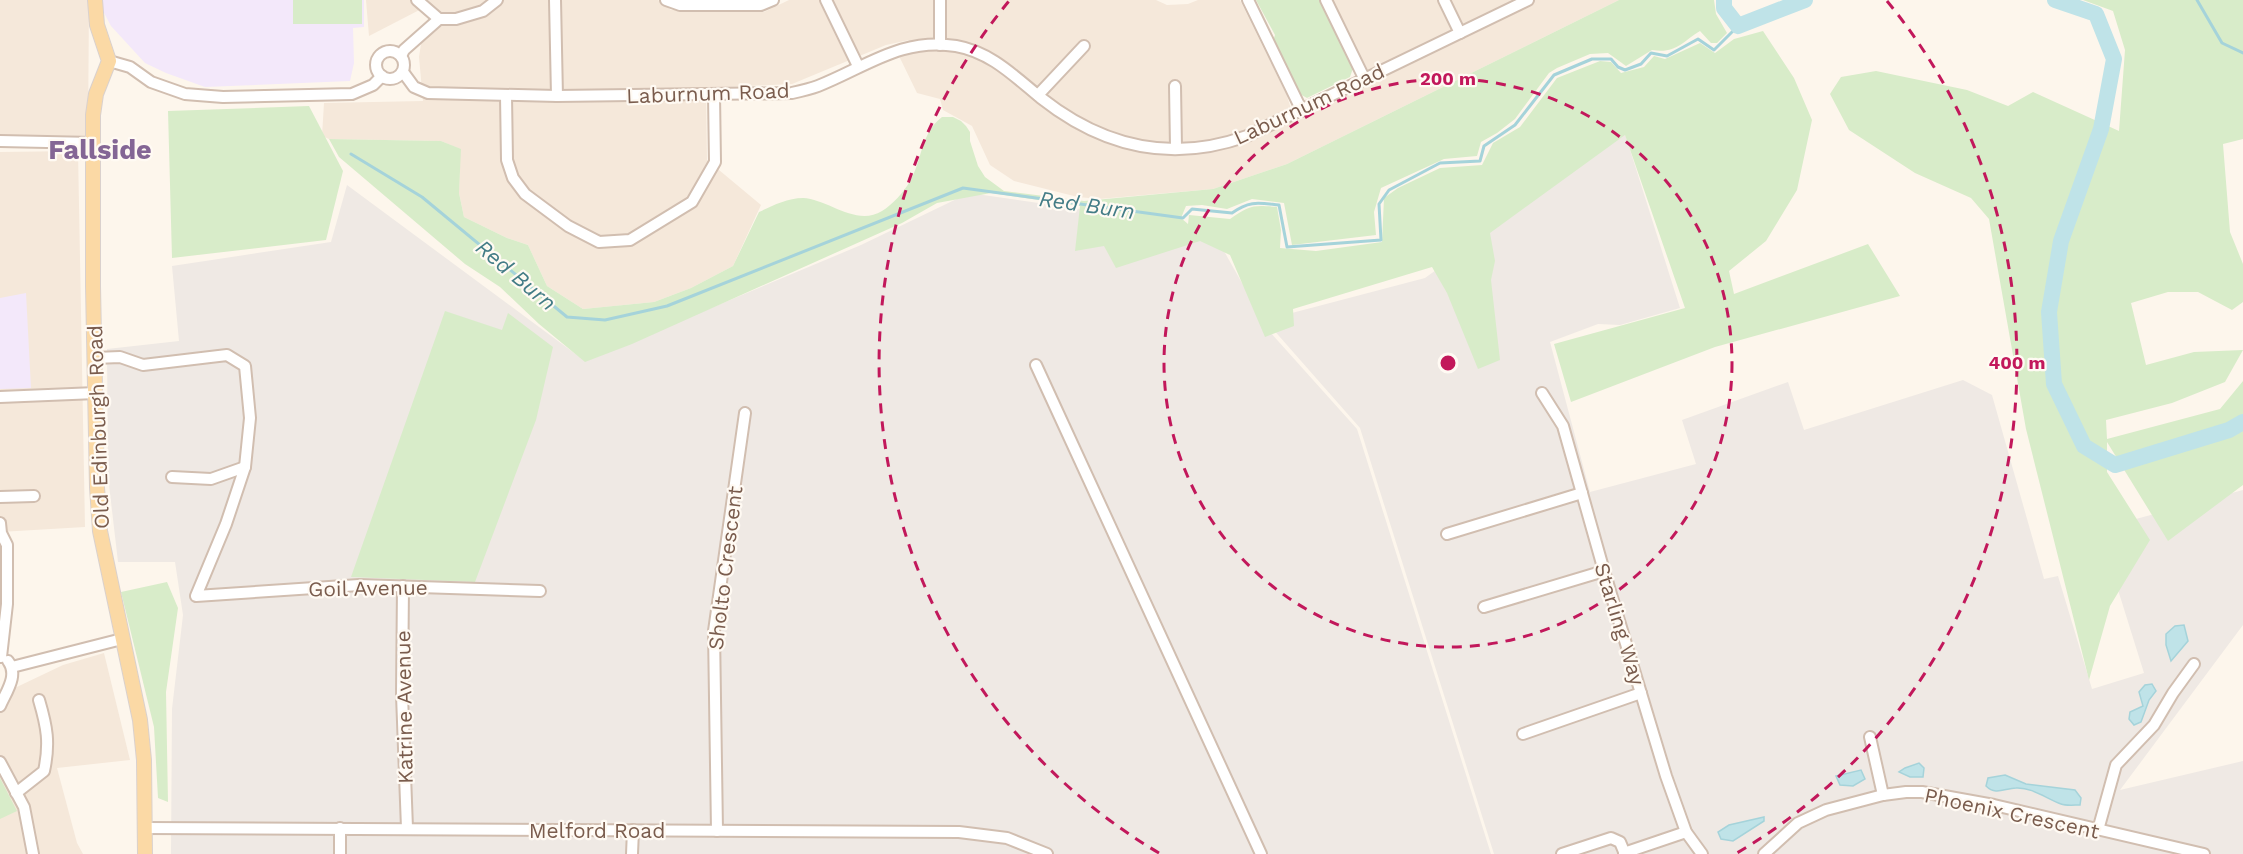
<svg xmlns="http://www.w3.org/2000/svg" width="2243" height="854" viewBox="0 0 2243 854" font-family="'Work Sans',sans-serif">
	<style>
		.residential { fill: #f5e8da }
		.industrial { fill: #efe9e4 }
		.education { fill: #f3e8fa }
		.green { fill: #d8ecc9 }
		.water { fill: #bfe3e8; stroke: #a5d3da; stroke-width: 1.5 }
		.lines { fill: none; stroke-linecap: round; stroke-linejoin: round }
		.stream { stroke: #a5d3da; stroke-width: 3 }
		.river { stroke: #bfe3e8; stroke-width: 16 }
		.minor-casing { stroke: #d1beb0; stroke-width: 14 }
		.major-casing { stroke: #dad1cd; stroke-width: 16 }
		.minor { stroke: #fff; stroke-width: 10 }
		.major { stroke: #fbd9a5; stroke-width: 14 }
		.ring { fill: none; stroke: #c2185b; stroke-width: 3; stroke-dasharray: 10 8 }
		.labels { text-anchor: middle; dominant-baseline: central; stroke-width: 4.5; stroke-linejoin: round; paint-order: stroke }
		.street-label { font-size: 21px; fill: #7a5c4d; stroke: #fffaf3 }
		.water-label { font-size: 22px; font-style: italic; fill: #437c86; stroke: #fffaf3 }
		.district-label { font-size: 27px; font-weight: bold; fill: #846695; stroke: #fffaf3 }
		.centre { fill: #c2185b; stroke: #fffaf3; stroke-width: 3 }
		.ring-label { font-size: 18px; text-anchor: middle; font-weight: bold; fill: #c2185b; stroke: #fffaf3; stroke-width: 4.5; stroke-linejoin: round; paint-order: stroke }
	</style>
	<rect width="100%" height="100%" fill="#fdf6ec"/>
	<g class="residential">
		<path d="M0 0H89L88 136 0 135Z"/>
		<path d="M366 0H658L671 10 764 12 789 0H1156L1167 5 1188 4 1198 0H1240L1287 96 1295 122 1371 84 1332 0H1619L1287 164 1213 189 1099 199 1078 197 1014 181 990 165 972 126 943 110 940 99 917 93 899 56 909 40 886 45 792 84 706 88 707 160 761 205 733 266 691 288 654 302 583 309 547 286 528 245 507 238 464 217 459 193 460 149 441 141 329 139 322 136 324 103 423 101 419 57 421 44 437 29 436 8 431 4 369 36Z"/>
		<path d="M78 151 85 527 0 532V152Z"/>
		<path d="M104 653 130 760 57 768 77 843 83 854H0V695L63 665Z"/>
	</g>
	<g class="industrial">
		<path d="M1625 134 1680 308 1620 325 1598 324 1550 342 1590 492 1696 464 1682 420 1788 382 1804 430 1963 380 1992 395 2044 579 2058 576 2092 689 2144 673 2099 529 2243 490V625L2120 790 2243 761V854H1494L1360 428 1265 320 1425 278Z"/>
		<path d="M347 185 585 361 861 245 969 193 1211 228 1269 331 1357 429 1491 854H171L172 709 183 615 175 562H118L108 476 107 349 179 341 172 266 331 242Z"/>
	</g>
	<g class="education">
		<path d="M102 0H364V27L353 28 354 63 350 81 205 87 166 73 145 63 111 26 102 9Z"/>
		<path d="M26 293 31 388 0 389V298Z"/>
	</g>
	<g class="green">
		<rect x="293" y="0" width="69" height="24"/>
		<path d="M1256 0H1321L1352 63 1353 68 1350 77 1307 98 1298 93 1273 41 1275 35Z"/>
		<path d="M1619 0H1714L1716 14 1727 33 1717 43H1711L1700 31C1682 42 1676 54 1652 50L1626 66 1608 53 1590 54 1557 68 1549 73 1515 119 1497 133 1481 142 1477 156 1444 159 1381 188 1374 212 1376 235 1292 245 1284 203 1252 199 1227 209 1202 205 1186 206 1181 218 1188 224 1189 215 1230 219C1250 205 1253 205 1277 207L1281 230 1280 248 1316 251 1382 242 1384 198 1398 188 1440 168 1482 165 1493 143 1520 127 1557 78 1600 61 1611 62 1621 73 1644 67 1654 56 1665 59 1700 43 1715 53 1734 39 1763 31 1794 78 1812 120 1797 190 1766 241 1729 271 1734 294 1868 244 1900 296 1715 347 1571 402 1554 344 1685 308 1625 135 1490 233 1495 261 1491 280 1500 360 1478 369 1447 293 1432 267 1293 309 1294 326 1265 337 1230 255 1200 241 1116 268 1104 246 1075 251 1080 206 991 193 937 203 902 223 632 344 585 362 539 324 500 287 465 264 339 157 329 139 441 141 461 149 459 193 464 217 507 238 528 245 547 286 583 309 654 302 691 288 733 266 759 212C772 206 787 198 803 198 828 199 856 227 882 211 892 205 904 192 910 181 923 159 920 134 942 117H953L961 121 966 126 970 132V141L978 166 985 177 1004 191 1084 201 1213 189 1287 164Z"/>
		<path d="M2083 0H2243V139L2223 144 2230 232 2243 264V302L2232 310 2198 292H2168L2131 303 2146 365 2194 352 2243 350 2225 382 2172 403 2106 420 2107 439 2220 409 2243 381V485L2168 541 2107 442V472L2150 540 2110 606 2089 680 2026 429 1989 219 1971 198 1915 173 1849 130 1830 94 1841 77 1876 71 1967 90 2008 106 2033 92 2119 131 2125 50 2113 11Z"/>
		<path d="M309 106 343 171 326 240 172 258 168 111Z"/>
		<path d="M445 311 502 330 508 313 553 347 536 420 475 582 351 577Z"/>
		<path d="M167 582 178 608 166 692 168 802 158 798 154 727 121 592Z"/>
		<path d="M0 778 17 811 0 819Z"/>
	</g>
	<g class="water">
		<path d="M2184 625 2188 641 2171 661 2166 645V634L2175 626Z"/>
		<path d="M2152 684 2156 691 2149 700 2141 722 2134 725 2129 719 2130 712 2143 706 2139 692 2145 685Z"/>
		<path d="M1919 763 1924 768 1923 777H1910L1899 772 1905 768Z"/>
		<path d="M1861 770 1865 779 1853 786 1840 785 1836 776Z"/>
		<path d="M2005 775 2026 784 2075 790 2081 798 2080 805C2074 805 2066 806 2061 804 2047 799 2032 787 2016 788 2005 788 1996 796 1986 786L1988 778Z"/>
		<path d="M1764 817V821L1733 841 1721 839 1718 832 1729 825Z"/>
	</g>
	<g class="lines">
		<g class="stream">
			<path d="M2197 0 2222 43 2243 53"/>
			<path d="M351 154 422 197 567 317 605 320 667 306 963 188 1183 218 1192 209 1232 213C1250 200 1259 203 1279 205L1287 247 1381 240 1379 204 1389 190 1440 163 1480 161 1484 146 1515 125 1554 75 1592 59H1611L1618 67 1625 70 1641 64 1651 53 1667 56 1698 39 1714 50 1738 26"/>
		</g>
		<g class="river">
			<path d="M1724 0V8L1738 26 1805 0"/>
			<path d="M2055 0 2096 14 2114 59 2101 129 2061 241 2049 312 2054 384 2084 446 2115 465 2229 430 2243 422"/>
		</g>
		<g class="minor-casing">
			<g id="minor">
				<path d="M417 0 439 19"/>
				<path d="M555 0 557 96"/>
				<path d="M666 0 680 5H761L773 0"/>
				<path d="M826 0 858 66"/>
				<path d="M940 0V45"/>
				<path d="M1248 0 1302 111"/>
				<path d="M1326 0 1365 80"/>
				<path d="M1444 0 1460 33"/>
				<circle cx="390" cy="65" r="14"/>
				<path d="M401 56 404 50 439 19H456L483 11 497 0"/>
				<path d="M109 61 130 67 151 82 185 94 223 97 352 94 373 85 382 76"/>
				<path d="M403 72 414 87 428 93 557 96 792 93C801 91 810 89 818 86 866 67 902 37 956 46 991 52 1015 77 1041 98 1103 147 1172 163 1247 136L1528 0"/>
				<path d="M1175 86 1176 148"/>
				<path d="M1038 95 1084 46"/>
				<path d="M506 96 507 160 513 178 525 194 568 226 599 242 630 240 692 202 715 162 714 95"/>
				<path d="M0 141 94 143"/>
				<path d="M95 358 120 357 143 365 227 355 245 366 250 418 245 467 226 524 196 596 359 585 540 591"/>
				<path d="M1036 365 1261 854"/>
				<path d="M1542 393 1563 426 1604 571 1666 776 1686 832 1702 854"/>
				<path d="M0 397 96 393"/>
				<path d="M172 477 211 479 245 467"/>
				<path d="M0 497 34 496"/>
				<path d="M0 523 1 533 7 545V604L1 657"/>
				<path d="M1447 534 1582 493"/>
				<path d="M403 586 402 695 407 828"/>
				<path d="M1484 607 1604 571"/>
				<path d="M12 667 122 639"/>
				<path d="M0 706C6 692 19 675 8 661"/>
				<path d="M1523 734 1641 693"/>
				<path d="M1870 737 1883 795"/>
				<path d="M0 762 24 807 33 854"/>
				<path d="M16 793 44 771C50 743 47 727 39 700"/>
				<path d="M144 828 959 832 1007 838 1047 854"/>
				<path d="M340 828V854"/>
				<path d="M2098 830 2116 765 2154 725 2173 693 2194 664"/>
				<path d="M717 831 714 631 745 413"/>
				<path d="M1624 853 1686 832"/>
				<path d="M632 854 633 830"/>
				<path d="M1562 854 1611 838 1620 842 1625 854"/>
				<path d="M1764 854 1798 823 1826 810 1883 795 1906 792H1922L1994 805 2204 854"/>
			</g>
		</g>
		<g class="major-casing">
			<path id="major" d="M95 0 97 25 109 61 96 94 93 115V286L97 487 100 531 140 720 144 760 145 854"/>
		</g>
		<use href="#minor" class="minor"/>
		<use href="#major" class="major"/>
	</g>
	<g class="ring">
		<circle cx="1448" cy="363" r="284"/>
		<path d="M1159 853A569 569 0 0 1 1009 1M1887 1A569 569 0 0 1 1737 853"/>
	</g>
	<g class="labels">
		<g class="street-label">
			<text transform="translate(708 93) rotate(-2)">Laburnum Road</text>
			<text transform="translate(1309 104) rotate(-25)">Laburnum Road</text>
			<text transform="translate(98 427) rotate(-92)">Old Edinburgh Road</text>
			<text transform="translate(725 568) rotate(-83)">Sholto Crescent</text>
			<text transform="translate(368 588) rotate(-1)">Goil Avenue</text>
			<text transform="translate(1620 624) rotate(73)">Starling Way</text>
			<text transform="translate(404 707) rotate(-91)">Katrine Avenue</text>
			<text transform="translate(2012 813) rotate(12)">Phoenix Crescent</text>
			<text x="597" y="830">Melford Road</text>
		</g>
		<g class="water-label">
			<text transform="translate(1087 205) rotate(8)">Red Burn</text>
			<text transform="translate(516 275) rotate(40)">Red Burn</text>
		</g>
		<g class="district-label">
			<text x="100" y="150">Fallside</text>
		</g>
	</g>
	<circle cx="1448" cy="363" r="9" class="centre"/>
	<g class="ring-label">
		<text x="1448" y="85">200 m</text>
		<text x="2017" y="369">400 m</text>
	</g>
</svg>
